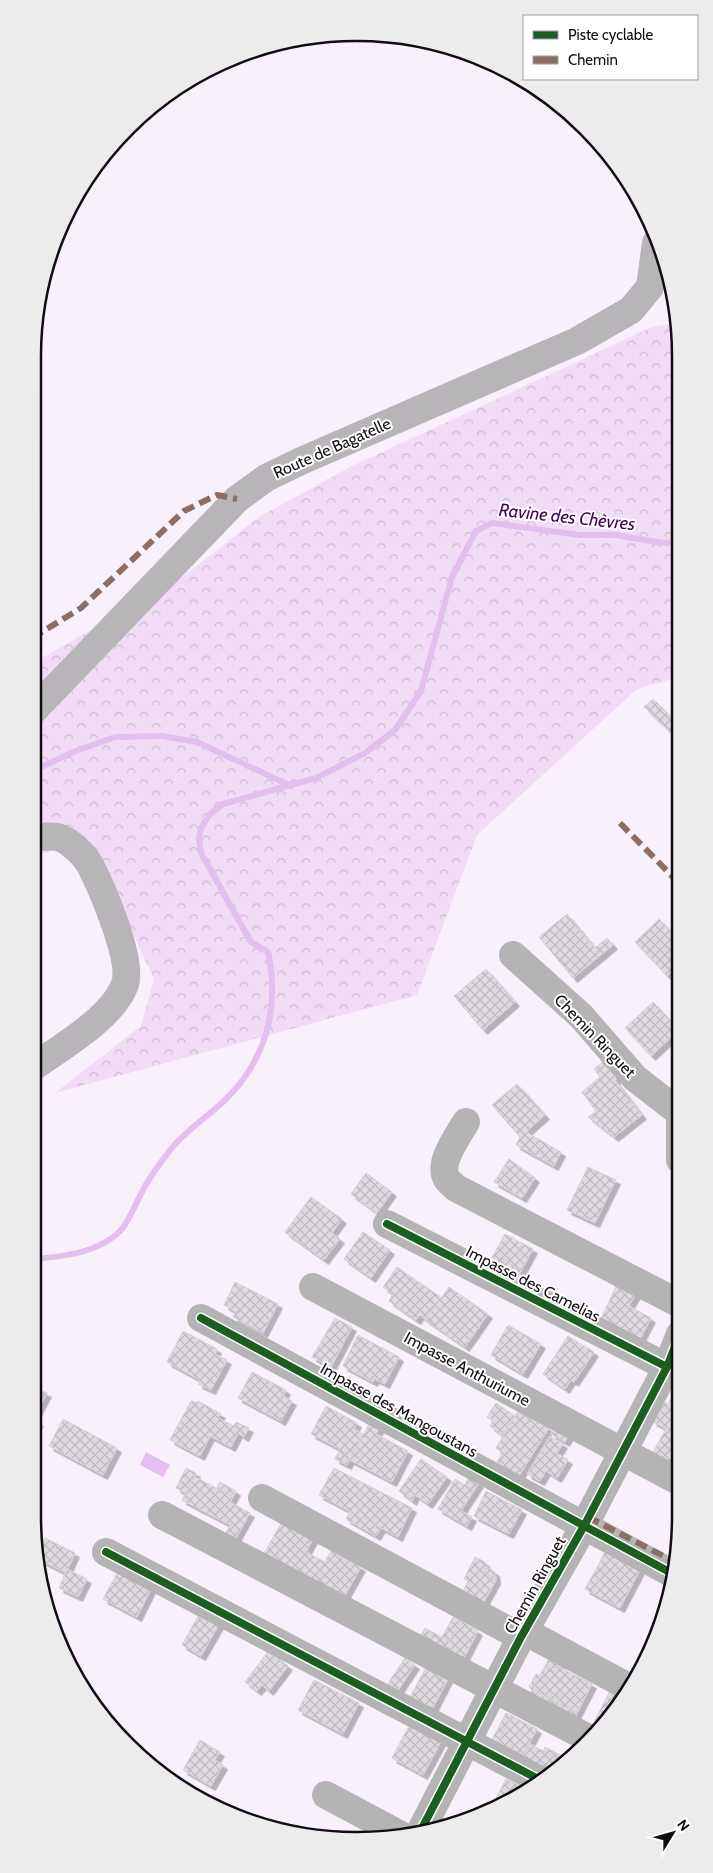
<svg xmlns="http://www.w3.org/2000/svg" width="713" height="1873" viewBox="0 0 713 1873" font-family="Cabin,sans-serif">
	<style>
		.forest { fill: url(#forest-crowns) }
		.water { fill: #e5bef0 }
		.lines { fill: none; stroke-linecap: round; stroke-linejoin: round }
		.stream { stroke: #e5bef0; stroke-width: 6 }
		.building { fill: url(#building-cross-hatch); stroke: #d5d0d7; filter: url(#shadow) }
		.minor { stroke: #b5b4b4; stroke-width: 28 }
		.major { stroke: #b8b5b9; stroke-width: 28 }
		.quiet { stroke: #8d6e63; stroke-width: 6; stroke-dasharray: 12 6; stroke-linecap: butt }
		.cycleway-casing { stroke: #fff; stroke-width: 11 }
		.cycleway { stroke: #1b5e20; stroke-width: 8 }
		.labels { text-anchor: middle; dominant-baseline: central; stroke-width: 4; stroke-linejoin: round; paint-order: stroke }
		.street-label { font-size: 16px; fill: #110d13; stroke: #fff }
		.water-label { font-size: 18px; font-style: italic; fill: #460255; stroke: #fff }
		.rim { fill: none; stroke: #110d13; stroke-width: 2.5 }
	</style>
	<defs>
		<pattern id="forest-crowns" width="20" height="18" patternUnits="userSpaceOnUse" patternTransform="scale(1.25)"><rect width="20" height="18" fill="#f1dbf7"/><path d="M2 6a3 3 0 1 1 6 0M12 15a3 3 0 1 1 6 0" fill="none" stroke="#cebbd3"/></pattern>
		<pattern id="building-cross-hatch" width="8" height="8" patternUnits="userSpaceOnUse" patternTransform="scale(1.25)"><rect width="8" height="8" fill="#dfd9e0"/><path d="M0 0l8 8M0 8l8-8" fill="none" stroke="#beb9bf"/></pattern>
		<filter id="shadow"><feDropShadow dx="4.5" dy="4.5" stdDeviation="0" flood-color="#0004"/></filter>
	</defs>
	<rect width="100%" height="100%" fill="#f8f0fb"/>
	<path class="forest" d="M670 324 678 326 679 677 637 689 477 835 417 995 55 1093 141 1026 154 979 97 856 64 847 33 857V663L179 580 259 517 350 467 652 327Z"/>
	<path class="water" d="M146 1452 170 1465 163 1477 140 1465Z"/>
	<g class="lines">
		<g class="stream">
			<path d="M32 771 76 751 115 737 162 736 197 742 291 786"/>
			<path d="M32 1259C62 1257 99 1253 121 1230 130 1220 136 1202 143 1190 150 1176 161 1162 171 1149 185 1131 207 1117 224 1101 266 1061 280 1008 268 952L251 942 201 853 199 839 201 828 210 814 223 804 316 778 365 753 395 730 421 691 452 577 476 531 492 523 580 535H616L662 543 678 542"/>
		</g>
	</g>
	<g class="building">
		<path d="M653 699 672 718 669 721 679 730 675 737 644 707Z"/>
		<path d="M567 914 595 948 607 938 613 945 573 978 539 937Z"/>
		<path d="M659 919 679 940V965L667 976 635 942Z"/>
		<path d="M486 969 515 1002 483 1030 454 996Z"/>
		<path d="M653 1002 679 1030 651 1056 625 1028Z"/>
		<path d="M610 1056 623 1073 615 1080 642 1115 614 1137 588 1117 596 1111 582 1092 600 1077 594 1069Z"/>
		<path d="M517 1084 545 1115 526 1132 561 1152 554 1166 516 1145 520 1137 492 1105Z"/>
		<path d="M509 1159 535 1178 522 1198 494 1182Z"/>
		<path d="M588 1167 616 1180 595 1223 567 1210Z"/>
		<path d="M366 1173 392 1192 377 1213 351 1194Z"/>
		<path d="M311 1197 342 1219 332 1233 340 1239 324 1260 285 1232Z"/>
		<path d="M363 1232 390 1250 371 1278 344 1259Z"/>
		<path d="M505 1234 533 1249 521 1271 504 1261 500 1266 490 1261Z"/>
		<path d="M504 1261 521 1271 519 1276 500 1266Z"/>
		<path d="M397 1267 442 1298 426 1320 420 1315 416 1320 389 1301 393 1294 383 1287Z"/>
		<path d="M235 1282 278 1304 263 1333 233 1317 236 1312 224 1305Z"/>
		<path d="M618 1282 637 1292 629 1306 651 1318 639 1341 600 1321Z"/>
		<path d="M449 1287 488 1314 465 1347 426 1320Z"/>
		<path d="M335 1318 352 1327 331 1367 312 1357Z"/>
		<path d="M508 1325 541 1344 523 1374 491 1355Z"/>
		<path d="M183 1331 217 1349 215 1354 227 1360 211 1390 198 1384 200 1380 167 1362Z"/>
		<path d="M358 1335 399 1357 385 1384 375 1379 373 1382 343 1366Z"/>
		<path d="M568 1336 594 1352 574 1382 571 1380 565 1389 543 1374Z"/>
		<path d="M252 1372 286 1390 283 1396 292 1401 281 1421 238 1398Z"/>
		<path d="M32 1386 47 1393 33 1419 39 1422 33 1432H32Z"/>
		<path d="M671 1399 680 1404V1410L670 1429 667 1427 666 1429 652 1421 663 1401 668 1404Z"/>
		<path d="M191 1401 197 1403 198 1401 221 1414 218 1418 234 1426 236 1422 249 1428 244 1437 238 1433 231 1447 210 1436 200 1456 170 1440Z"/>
		<path d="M496 1403 515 1416 502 1435 490 1426 493 1421 487 1417Z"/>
		<path d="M326 1406 357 1423 354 1429 363 1434 347 1465 335 1459 340 1449 311 1434Z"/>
		<path d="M519 1410 549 1428 519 1476 497 1462 503 1453 496 1448Z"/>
		<path d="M680 1410V1435L670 1429Z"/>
		<path d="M63 1419 117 1448 103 1475 49 1446Z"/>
		<path d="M370 1422 380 1427 376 1434 408 1451 392 1482 350 1460Z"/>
		<path d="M555 1427 569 1435 565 1442 551 1434Z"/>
		<path d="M667 1427 680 1435V1462L676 1470 651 1456Z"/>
		<path d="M550 1436 563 1444 557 1453 568 1460 557 1478 546 1471 540 1481 527 1474Z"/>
		<path d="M421 1459 447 1477 428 1504 415 1495 412 1501 399 1491Z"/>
		<path d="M186 1468 196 1473 186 1493 176 1488Z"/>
		<path d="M334 1468 412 1508 398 1537 319 1495Z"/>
		<path d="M195 1477 233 1497 230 1502 250 1513 233 1543 223 1538 230 1525 182 1500Z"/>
		<path d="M469 1477 479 1483 461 1511 472 1517 467 1526 438 1509 455 1479 465 1485Z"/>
		<path d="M220 1482 236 1491 233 1497 217 1488Z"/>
		<path d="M486 1491 522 1510 509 1534 474 1516Z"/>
		<path d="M350 1511 381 1528 376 1536 346 1519Z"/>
		<path d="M282 1522 313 1539 306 1552 325 1562 331 1551 361 1567 343 1599 263 1555Z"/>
		<path d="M45 1538 75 1553 66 1573 40 1560 38 1551Z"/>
		<path d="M609 1544 641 1568 620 1608 592 1593 608 1564 601 1560Z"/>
		<path d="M475 1557 485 1562 487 1567 484 1572 496 1580 484 1602 462 1594 468 1581 464 1579Z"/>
		<path d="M601 1560 608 1564 592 1593 585 1589Z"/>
		<path d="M487 1567 495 1572 496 1580 484 1572Z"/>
		<path d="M120 1568 153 1585 137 1617 103 1599Z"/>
		<path d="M67 1569 87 1579 78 1597 59 1588Z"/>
		<path d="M210 1614 221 1621 201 1656 182 1645 198 1616 206 1621Z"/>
		<path d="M453 1617 461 1621 449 1641 442 1637Z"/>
		<path d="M461 1621 478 1631 461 1664 418 1641 425 1628 449 1641Z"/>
		<path d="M273 1645 281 1651 276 1657 288 1666 269 1691 262 1685 257 1691 245 1682Z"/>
		<path d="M552 1653 563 1659 557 1673 545 1666Z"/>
		<path d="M405 1658 415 1665 395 1695 385 1688Z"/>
		<path d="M427 1666 449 1677 432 1710 410 1697Z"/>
		<path d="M545 1666 557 1673 559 1667 592 1684 577 1713 558 1703 561 1697 552 1692 549 1698 532 1690Z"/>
		<path d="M536 1674 540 1676 532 1690 529 1687Z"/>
		<path d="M314 1680 359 1703 343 1734 298 1710Z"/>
		<path d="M532 1690 577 1713 572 1723 527 1699Z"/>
		<path d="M610 1691 622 1697 619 1703 607 1697Z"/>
		<path d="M552 1692 561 1697 558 1703 549 1698Z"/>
		<path d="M607 1697 619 1703 614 1714 603 1724 595 1720Z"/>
		<path d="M506 1713 512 1716 494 1750 488 1747Z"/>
		<path d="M512 1716 537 1729 519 1763 494 1750Z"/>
		<path d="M411 1722 443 1738 423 1775 392 1758Z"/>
		<path d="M200 1740 220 1752 215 1760 223 1765 211 1786 183 1770Z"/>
		<path d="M530 1744 543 1751 532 1770 520 1764Z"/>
		<path d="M545 1747 566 1758 562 1762 543 1751Z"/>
		<path d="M543 1751 562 1762 545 1777 532 1770Z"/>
		<path d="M506 1779 526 1789 530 1780 536 1786 493 1804Z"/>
	</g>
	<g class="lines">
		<g class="minor">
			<path d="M513 955 581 1016 635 1078 680 1113"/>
			<path d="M466 1122C458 1136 437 1163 447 1179 449 1182 454 1186 456 1188L680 1304"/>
			<path d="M680 1123V1160"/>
			<path d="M387 1224 667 1367"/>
			<path d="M313 1287 680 1482"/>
			<path d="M201 1318 673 1574"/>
			<path d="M262 1498 521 1637"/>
			<path d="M162 1515 588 1738"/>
			<path d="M106 1552 542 1781"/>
			<path d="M524 1631 627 1686"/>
			<path d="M326 1795 401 1835"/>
			<path d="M419 1834 521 1637 584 1526 667 1367 680 1334"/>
		</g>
		<g class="major">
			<path d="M32 712 237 499 266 478 301 461 577 341 631 310 650 287 656 243"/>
			<path d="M32 838C48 836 59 834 72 845 78 849 86 858 90 865 102 888 133 960 125 984 113 1018 61 1047 32 1068"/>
		</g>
		<g class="quiet">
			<path d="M32 638 81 608 184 511 217 495 237 499"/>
			<path d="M620 823 679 883"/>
			<path d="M588 1517 675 1562"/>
		</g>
		<g class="cycleway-casing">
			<g id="cycleway">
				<path d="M387 1224 667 1367"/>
				<path d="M201 1318 673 1574"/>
				<path d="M106 1552 542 1781"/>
				<path d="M419 1834 521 1637 584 1526 667 1367 680 1334"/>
			</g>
		</g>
		<use href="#cycleway" class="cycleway"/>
	</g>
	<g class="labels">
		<g class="street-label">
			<text transform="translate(332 448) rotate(-24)">Route de Bagatelle</text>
			<text transform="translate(595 1036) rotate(46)">Chemin Ringuet</text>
			<text transform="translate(533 1284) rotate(27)">Impasse des Camelias</text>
			<text transform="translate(467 1369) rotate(28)">Impasse Anthuriume</text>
			<text transform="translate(399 1410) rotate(29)">Impasse des Mangoustans</text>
			<text transform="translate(535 1585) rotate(-61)">Chemin Ringuet</text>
		</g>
		<g class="water-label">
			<text transform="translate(567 517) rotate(6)">Ravine des Chèvres</text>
		</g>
	</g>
	<path d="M0 0H713V1873H0ZM356 41H357A315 315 0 0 1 672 356V1517A315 315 0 0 1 357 1832H356A315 315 0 0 1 41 1517V356A315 315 0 0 1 356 41Z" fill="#ececec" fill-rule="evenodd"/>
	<path class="rim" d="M356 41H357A315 315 0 0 1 672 356V1517A315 315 0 0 1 357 1832H356A315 315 0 0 1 41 1517V356A315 315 0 0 1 356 41Z"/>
	<rect x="523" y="15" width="175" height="65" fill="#ffffff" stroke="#a09ea1"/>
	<rect x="533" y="31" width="25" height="8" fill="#1b5e20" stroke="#a09ea1"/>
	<text x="568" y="40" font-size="15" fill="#110d13">Piste cyclable</text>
	<rect x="533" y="56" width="25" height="8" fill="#8d6e63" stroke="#a09ea1"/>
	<text x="568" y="65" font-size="15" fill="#110d13">Chemin</text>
	<g transform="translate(673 1833) rotate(53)" stroke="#ffffff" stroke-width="4" paint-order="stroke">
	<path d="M0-4L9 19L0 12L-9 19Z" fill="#110d13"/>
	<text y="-8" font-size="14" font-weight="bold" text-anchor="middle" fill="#110d13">N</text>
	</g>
</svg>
